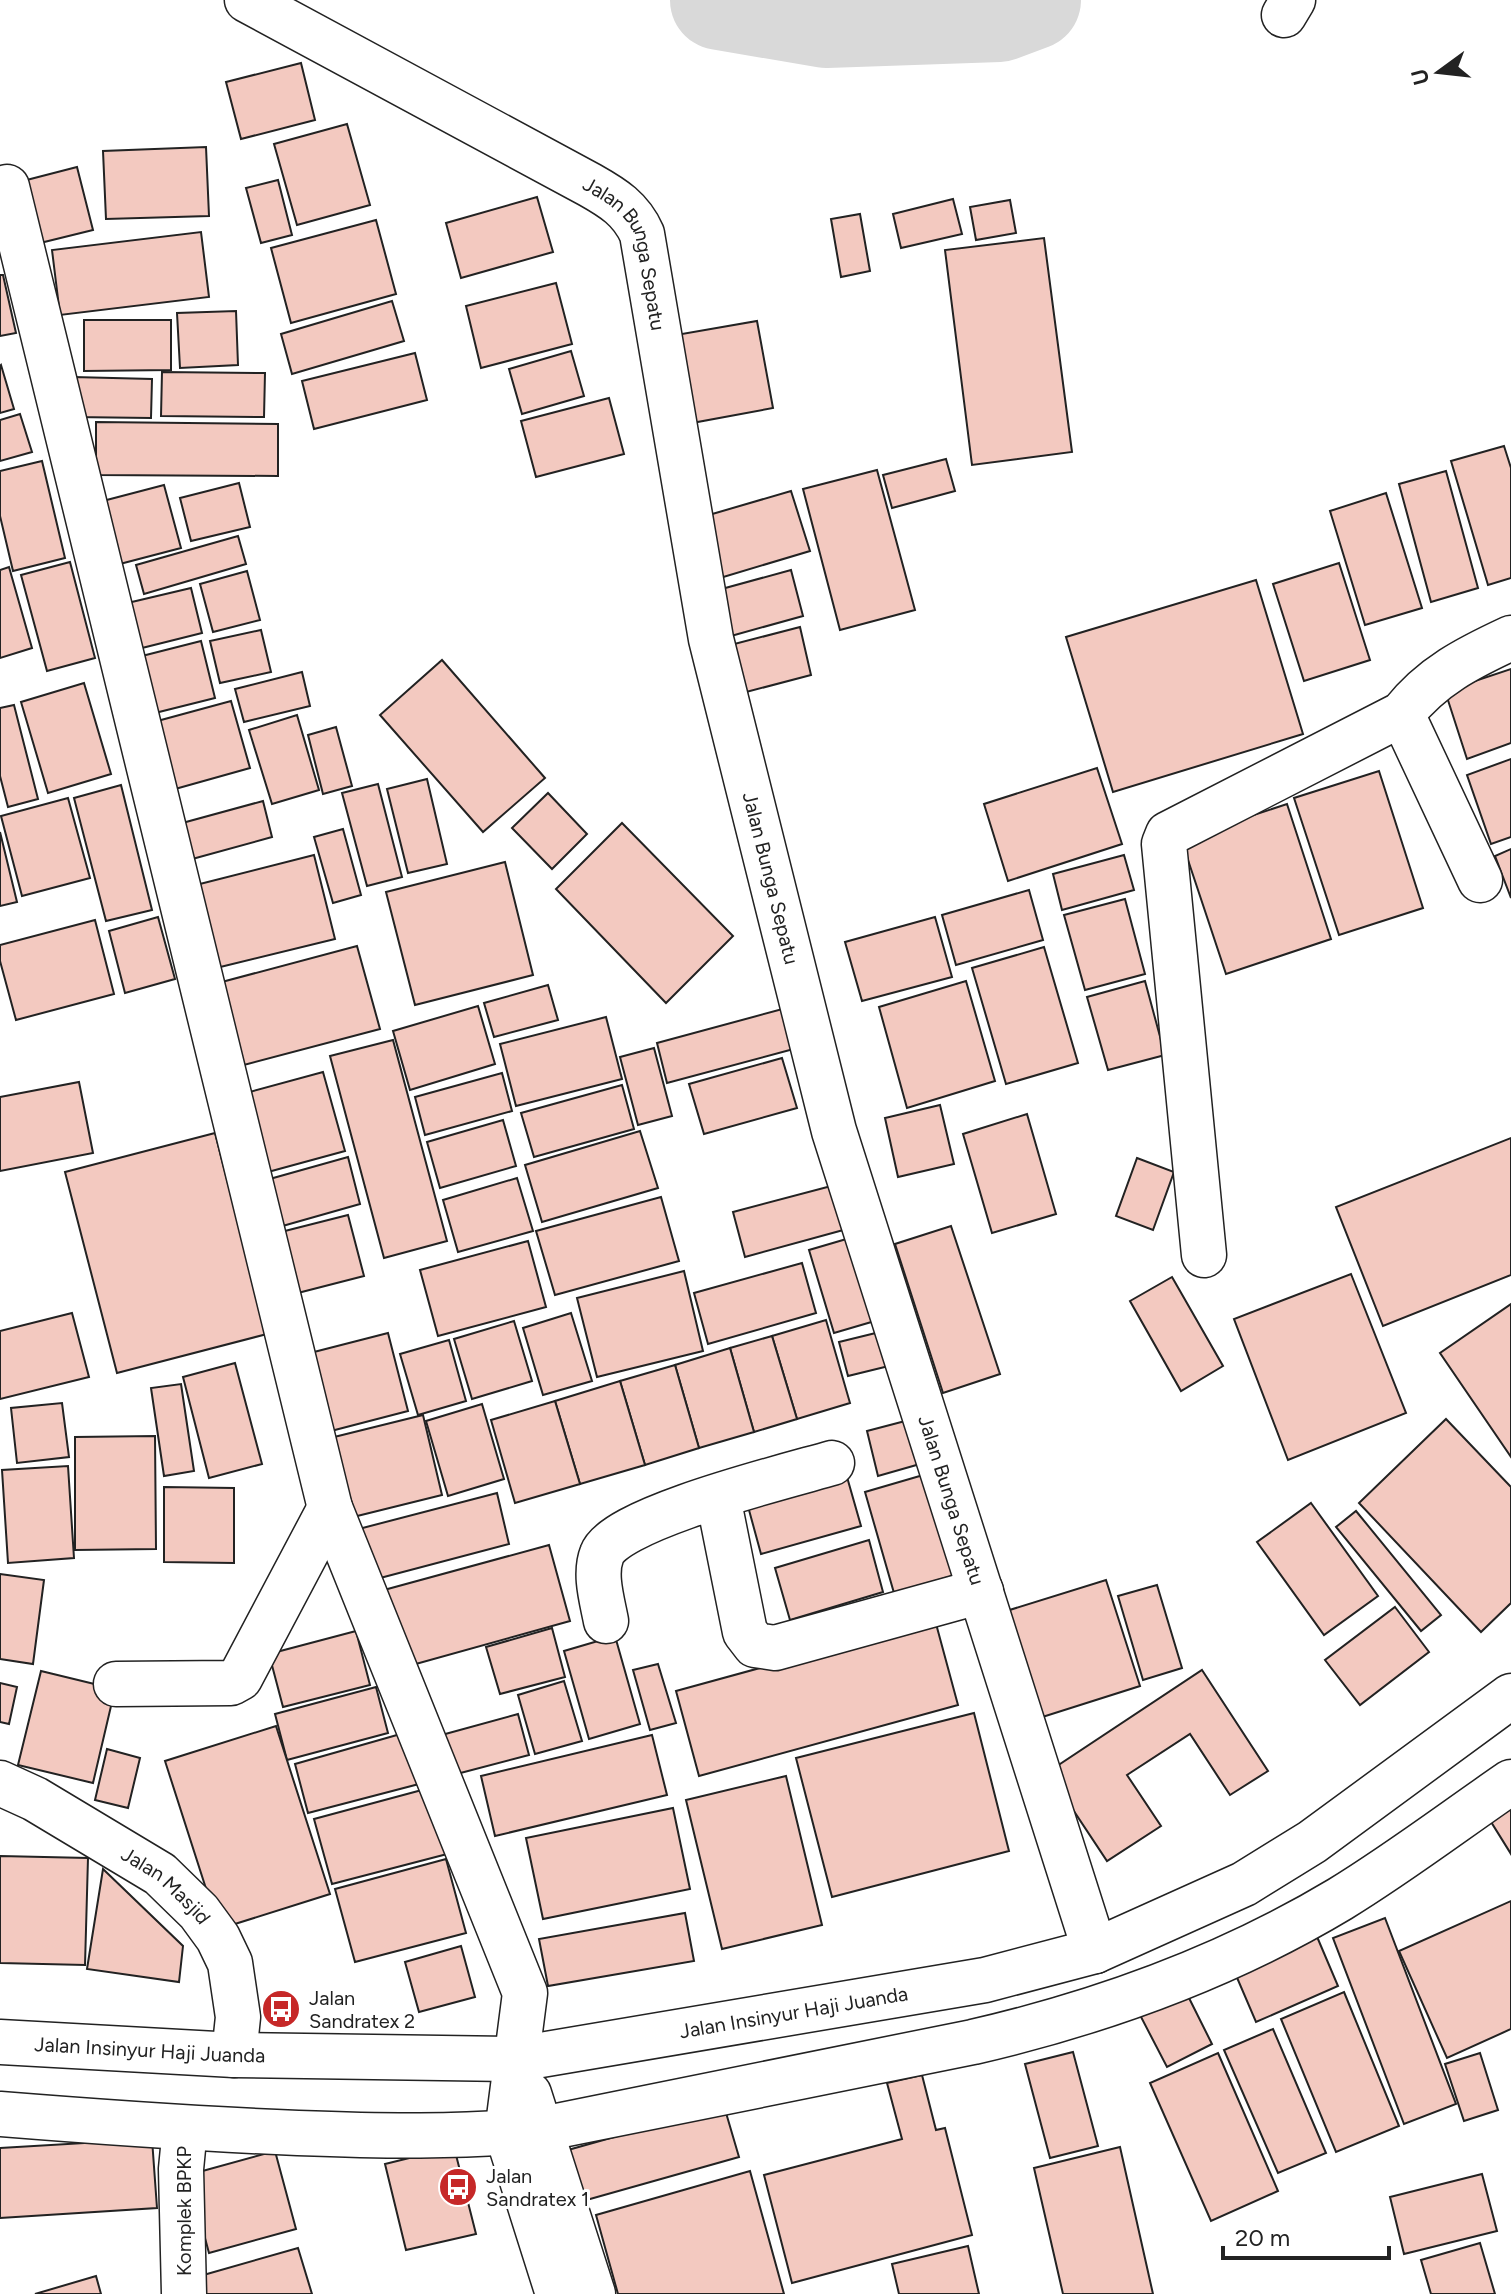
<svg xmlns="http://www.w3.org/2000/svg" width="1511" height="2294" viewBox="0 0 1511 2294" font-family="Figtree,sans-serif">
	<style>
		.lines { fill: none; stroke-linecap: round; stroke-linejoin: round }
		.river { stroke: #d9d9d9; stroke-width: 100 }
		.building { fill: #f3c9c0; stroke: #222; stroke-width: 2 }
		.minor-casing { stroke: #222; stroke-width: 47 }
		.highway-casing { stroke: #222; stroke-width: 47 }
		.minor { stroke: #fff; stroke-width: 44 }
		.highway { stroke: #fff; stroke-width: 44 }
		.labels { text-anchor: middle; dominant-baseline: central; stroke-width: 6; stroke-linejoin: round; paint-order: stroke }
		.street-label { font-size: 20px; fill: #222; stroke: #fff }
		.poi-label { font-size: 20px; fill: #222; stroke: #fff; text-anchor: start }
	</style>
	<rect width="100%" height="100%" fill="#fff"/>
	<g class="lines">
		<path class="river" d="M720 0 826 18 999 12 1031 0"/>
	</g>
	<g class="building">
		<path d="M301 63 315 120 241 139 226 82Z"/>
		<path d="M347 124 370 205 297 225 274 144Z"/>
		<path d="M206 147 209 216 106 219 103 151Z"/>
		<path d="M77 167 93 230 32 245 15 183Z"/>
		<path d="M278 180 292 235 261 243 246 188Z"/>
		<path d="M537 197 553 252 461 278 446 223Z"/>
		<path d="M953 199 962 234 901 248 893 214Z"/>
		<path d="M1010 200 1016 233 976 240 970 207Z"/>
		<path d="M860 214 870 271 841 277 831 219Z"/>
		<path d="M376 220 396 294 291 323 271 248Z"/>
		<path d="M201 232 209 297 60 315 52 250Z"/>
		<path d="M1044 238 1072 452 972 465 945 250Z"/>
		<path d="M0 275H3L16 333 0 336Z"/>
		<path d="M556 283 572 344 481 368 466 306Z"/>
		<path d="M392 301 404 341 292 374 281 334Z"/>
		<path d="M236 311 238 365 180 368 177 313Z"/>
		<path d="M84 320H171V370L84 371Z"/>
		<path d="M757 321 773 408 692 423 676 335Z"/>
		<path d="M571 351 584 396 522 414 509 369Z"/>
		<path d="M415 353 427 400 314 429 302 381Z"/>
		<path d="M1 365 14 409 0 413V366Z"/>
		<path d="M162 372 265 373 264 417 161 416Z"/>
		<path d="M73 377 152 379 151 418 73 417Z"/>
		<path d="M609 398 624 454 536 477 521 421Z"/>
		<path d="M20 414 32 452 0 461V420Z"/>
		<path d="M96 422 278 424V476L96 475Z"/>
		<path d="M1504 446 1511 468V578L1488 585 1451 461Z"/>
		<path d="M946 459 955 491 892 508 883 475Z"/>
		<path d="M42 461 65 558 13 571 0 516V471Z"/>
		<path d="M877 470 915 610 840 630 803 489Z"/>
		<path d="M1446 471 1478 588 1431 602 1399 484Z"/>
		<path d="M239 483 250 527 191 541 180 498Z"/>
		<path d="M164 485 181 548 116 565 99 502Z"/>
		<path d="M791 491 810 551 720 578 702 517Z"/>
		<path d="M1386 493 1422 608 1365 625 1330 511Z"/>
		<path d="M238 536 246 564 144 594 136 565Z"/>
		<path d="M70 562 95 658 47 671 21 575Z"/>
		<path d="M1339 563 1370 660 1304 681 1273 584Z"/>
		<path d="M9 567 32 648 0 658V570Z"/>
		<path d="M791 570 803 616 731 636 718 590Z"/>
		<path d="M247 571 260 620 213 632 200 584Z"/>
		<path d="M1256 580 1303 734 1113 792 1066 637Z"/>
		<path d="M191 588 202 633 130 651 119 605Z"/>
		<path d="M800 627 811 675 731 696 719 648Z"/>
		<path d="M261 630 271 672 220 683 210 641Z"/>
		<path d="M201 641 215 698 151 714 138 657Z"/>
		<path d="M442 660 545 778 483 832 380 715Z"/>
		<path d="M1511 669V743L1467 759 1445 691Z"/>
		<path d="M302 672 310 706 244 722 235 689Z"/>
		<path d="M84 683 111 774 48 793 21 702Z"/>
		<path d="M231 701 250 768 168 791 150 723Z"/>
		<path d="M14 705 38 799 8 807 0 776V708Z"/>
		<path d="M297 715 319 790 272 804 249 730Z"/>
		<path d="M336 727 352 786 323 794 308 735Z"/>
		<path d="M1511 759V837L1491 844 1467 775Z"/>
		<path d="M1097 768 1122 844 1008 881 984 804Z"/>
		<path d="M1379 771 1423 908 1339 935 1294 798Z"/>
		<path d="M427 779 447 864 408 873 387 789Z"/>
		<path d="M378 784 402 877 367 886 342 793Z"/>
		<path d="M121 785 152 910 106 921 74 798Z"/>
		<path d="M548 793 587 834 552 869 512 828Z"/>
		<path d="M68 798 90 878 22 896 1 816Z"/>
		<path d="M263 801 272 837 185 861 175 825Z"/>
		<path d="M1287 804 1331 939 1226 974 1181 839Z"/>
		<path d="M622 823 733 936 666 1003 556 889Z"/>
		<path d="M343 829 361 895 333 903 314 837Z"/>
		<path d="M0 832 17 902 0 906Z"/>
		<path d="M1511 849V898L1495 856Z"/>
		<path d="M314 855 335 939 208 970 188 887Z"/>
		<path d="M1124 855 1134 890 1062 910 1053 874Z"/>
		<path d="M505 862 533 975 415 1005 386 892Z"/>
		<path d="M1029 890 1043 940 956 965 942 915Z"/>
		<path d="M1125 899 1145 974 1085 990 1064 915Z"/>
		<path d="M158 917 175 979 125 993 109 931Z"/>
		<path d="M935 917 952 977 862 1001 845 942Z"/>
		<path d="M95 920 114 994 16 1020 0 961V945Z"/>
		<path d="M357 946 380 1029 240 1066 218 983Z"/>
		<path d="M1044 947 1078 1063 1006 1084 972 968Z"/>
		<path d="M966 981 995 1081 907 1108 879 1007Z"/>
		<path d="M1145 981 1165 1055 1108 1070 1087 997Z"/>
		<path d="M548 985 558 1020 494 1037 484 1003Z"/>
		<path d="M478 1006 495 1064 410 1090 393 1031Z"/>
		<path d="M790 1007 801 1047 667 1083 657 1043Z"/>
		<path d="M606 1017 622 1079 516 1106 500 1044Z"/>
		<path d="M393 1040 447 1241 384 1258 330 1056Z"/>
		<path d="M654 1048 672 1116 638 1125 620 1057Z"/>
		<path d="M782 1058 797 1108 704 1134 689 1084Z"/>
		<path d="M323 1072 345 1151 257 1175 235 1096Z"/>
		<path d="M502 1073 512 1111 425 1135 415 1097Z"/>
		<path d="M79 1082 93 1153 0 1171V1097Z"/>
		<path d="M622 1085 634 1129 534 1157 521 1113Z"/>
		<path d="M940 1105 954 1164 898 1177 885 1118Z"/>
		<path d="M1027 1114 1056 1214 992 1233 963 1134Z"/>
		<path d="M503 1120 516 1166 440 1188 427 1142Z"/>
		<path d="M640 1131 658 1188 542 1222 525 1165Z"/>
		<path d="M215 1133 267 1334 117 1373 65 1172Z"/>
		<path d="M1511 1138V1275L1383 1326 1336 1207Z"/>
		<path d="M348 1157 360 1204 272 1229 259 1182Z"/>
		<path d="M1137 1158 1174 1172 1153 1230 1116 1216Z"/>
		<path d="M517 1178 533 1231 458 1252 443 1200Z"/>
		<path d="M835 1185 847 1229 745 1257 733 1212Z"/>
		<path d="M661 1197 679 1261 555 1295 536 1231Z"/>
		<path d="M348 1215 364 1276 290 1295 273 1234Z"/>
		<path d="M951 1226 1000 1374 943 1393 895 1244Z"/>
		<path d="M860 1235 885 1318 834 1333 809 1250Z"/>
		<path d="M528 1241 546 1307 438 1336 420 1270Z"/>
		<path d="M802 1263 816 1313 708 1344 694 1293Z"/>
		<path d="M684 1271 703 1351 597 1377 577 1298Z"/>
		<path d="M1351 1274 1406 1413 1288 1460 1234 1319Z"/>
		<path d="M1172 1277 1223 1366 1181 1391 1130 1301Z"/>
		<path d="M1511 1304V1457L1440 1353Z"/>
		<path d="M72 1313 89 1377 0 1399V1331Z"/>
		<path d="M571 1313 592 1381 543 1395 523 1328Z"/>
		<path d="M826 1320 850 1403 797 1419 772 1336Z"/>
		<path d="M514 1321 532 1381 472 1399 454 1339Z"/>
		<path d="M888 1330 897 1364 848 1376 839 1342Z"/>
		<path d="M388 1333 408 1411 331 1431 310 1353Z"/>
		<path d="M772 1336 797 1419 754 1432 730 1348Z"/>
		<path d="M449 1340 466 1401 418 1415 400 1354Z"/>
		<path d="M730 1348 754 1432 699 1448 675 1365Z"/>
		<path d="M235 1363 262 1464 209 1478 183 1377Z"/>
		<path d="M675 1365 699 1448 645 1465 620 1381Z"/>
		<path d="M620 1381 645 1465 580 1484 555 1401Z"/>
		<path d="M181 1384 194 1471 164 1476 151 1388Z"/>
		<path d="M555 1401 580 1484 515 1503 491 1420Z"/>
		<path d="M62 1403 69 1457 17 1463 11 1408Z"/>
		<path d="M482 1404 504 1479 448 1496 426 1421Z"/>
		<path d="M423 1415 442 1495 337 1521 318 1441Z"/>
		<path d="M1446 1419 1511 1487V1603L1481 1632 1359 1503Z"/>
		<path d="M909 1420 920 1464 878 1476 867 1431Z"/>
		<path d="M155 1436 156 1549 75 1550V1437Z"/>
		<path d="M68 1466 74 1558 8 1563 2 1470Z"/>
		<path d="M845 1470 861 1526 761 1554 746 1499Z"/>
		<path d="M930 1473 959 1574 894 1593 865 1492Z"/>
		<path d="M164 1487 234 1488V1563L164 1562Z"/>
		<path d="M497 1493 509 1544 365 1582 351 1531Z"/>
		<path d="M1311 1503 1378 1596 1324 1635 1257 1542Z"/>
		<path d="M1356 1511 1441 1615 1421 1631 1336 1527Z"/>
		<path d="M869 1540 883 1592 790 1620 775 1568Z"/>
		<path d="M549 1545 570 1621 405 1667 384 1590Z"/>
		<path d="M0 1574 44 1580 33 1664 0 1659Z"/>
		<path d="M1106 1580 1140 1686 1033 1720 1000 1613Z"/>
		<path d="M1157 1585 1182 1668 1143 1680 1118 1596Z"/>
		<path d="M1395 1607 1429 1652 1360 1705 1325 1660Z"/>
		<path d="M935 1620 958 1705 699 1776 676 1691Z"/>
		<path d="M552 1628 565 1677 500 1694 486 1647Z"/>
		<path d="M356 1631 370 1685 283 1707 269 1654Z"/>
		<path d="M615 1636 640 1724 589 1739 564 1651Z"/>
		<path d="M658 1664 676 1723 650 1730 633 1670Z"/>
		<path d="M1202 1670 1268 1771 1230 1795 1190 1734 1127 1775 1161 1826 1107 1861 1048 1772Z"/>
		<path d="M41 1671 115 1689 93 1783 18 1765Z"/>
		<path d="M564 1681 582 1741 535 1754 518 1695Z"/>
		<path d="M0 1683 17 1687 9 1724 0 1722Z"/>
		<path d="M376 1687 388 1733 287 1760 275 1714Z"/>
		<path d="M974 1713 1009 1851 832 1897 796 1758Z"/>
		<path d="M518 1714 529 1755 449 1776 438 1736Z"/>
		<path d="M276 1726 330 1894 219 1929 165 1761Z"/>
		<path d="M404 1733 419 1784 308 1813 295 1764Z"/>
		<path d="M652 1735 667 1795 495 1836 481 1776Z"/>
		<path d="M107 1749 140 1758 128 1808 95 1800Z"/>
		<path d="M786 1776 822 1925 722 1949 686 1800Z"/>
		<path d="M433 1787 451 1853 332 1884 314 1819Z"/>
		<path d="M1511 1803V1854L1488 1817Z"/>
		<path d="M673 1808 690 1889 543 1919 526 1838Z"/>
		<path d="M0 1856 88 1858 85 1965 0 1963Z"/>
		<path d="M446 1859 466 1933 355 1962 335 1889Z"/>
		<path d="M103 1869 183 1946 179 1982 87 1969Z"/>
		<path d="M1511 1901V2029L1447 2058 1399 1951Z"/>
		<path d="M685 1913 694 1961 548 1986 539 1939Z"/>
		<path d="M1385 1918 1456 2104 1404 2124 1333 1938Z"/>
		<path d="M1315 1932 1338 1986 1256 2022 1232 1966Z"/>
		<path d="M461 1946 475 1997 419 2012 405 1962Z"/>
		<path d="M1186 1992 1212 2044 1167 2067 1140 2015Z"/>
		<path d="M1344 1992 1399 2126 1336 2152 1281 2019Z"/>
		<path d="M1273 2029 1326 2153 1278 2173 1224 2050Z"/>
		<path d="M1073 2052 1098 2146 1050 2158 1025 2064Z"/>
		<path d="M1218 2053 1278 2191 1211 2221 1150 2083Z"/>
		<path d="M1480 2053 1498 2110 1464 2121 1445 2064Z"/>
		<path d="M922 2075 936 2130 945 2128 972 2235 792 2283 764 2175 902 2139 887 2083Z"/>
		<path d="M724 2106 739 2157 583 2201 568 2150Z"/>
		<path d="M152 2139 157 2208 0 2218V2148Z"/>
		<path d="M454 2147 476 2234 406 2250 385 2164Z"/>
		<path d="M1120 2147 1153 2294H1063L1034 2168Z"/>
		<path d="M275 2151 296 2229 209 2253 188 2175Z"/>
		<path d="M750 2171 784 2294H618L596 2215Z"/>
		<path d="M1482 2174 1497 2231 1404 2254 1390 2197Z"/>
		<path d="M1480 2243 1495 2294H1431L1421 2260Z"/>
		<path d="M968 2246 979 2294H899L892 2264Z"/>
		<path d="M298 2248 312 2294H190L186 2280Z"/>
		<path d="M96 2276 101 2294H35Z"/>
	</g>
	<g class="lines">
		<g class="minor-casing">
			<g id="minor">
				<path id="s1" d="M247 0 590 185C613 198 631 209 642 234L711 639 834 1131 1095 1951"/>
				<path d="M1284 15 1293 0"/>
				<path d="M7 187 330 1508 525 1993 507 2133 558 2294"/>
				<path d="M1402 714 1480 880"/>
				<path d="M1204 1255 1164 844 1168 834 1402 714C1432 676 1468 658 1511 638"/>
				<path d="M718 1497 745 1632 755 1645 775 1648 981 1591"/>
				<path d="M606 1621C602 1600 594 1574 602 1554 615 1518 791 1475 832 1463"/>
				<path d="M116 1684 231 1683 240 1678 330 1508"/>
				<path id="s2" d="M0 1783 35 1799 160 1874 199 1912 218 1938 230 1963 238 2017 234 2055"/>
				<path d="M529 2094 593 2294"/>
				<path d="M184 2294 181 2169 185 2128"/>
			</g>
		</g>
		<g class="highway-casing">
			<g id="highway">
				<path id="s3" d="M0 2042 234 2055 517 2059 985 1980 1095 1951 1244 1884 1312 1842 1511 1696"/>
				<path d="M0 2114C99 2122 198 2129 298 2133 379 2136 461 2138 542 2129L973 2042C1103 2012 1225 1968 1340 1899 1399 1863 1454 1821 1511 1782"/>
			</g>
		</g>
		<use href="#minor" class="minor"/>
		<use href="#highway" class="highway"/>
	</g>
	<defs>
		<g id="bus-disc" transform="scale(2)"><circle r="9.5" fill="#c62828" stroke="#fff"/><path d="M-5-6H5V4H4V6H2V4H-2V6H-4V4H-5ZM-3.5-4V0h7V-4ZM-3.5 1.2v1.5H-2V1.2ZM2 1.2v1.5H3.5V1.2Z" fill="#fff"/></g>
	</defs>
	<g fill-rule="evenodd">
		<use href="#bus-disc" x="281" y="2009"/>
		<use href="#bus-disc" x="458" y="2187"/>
	</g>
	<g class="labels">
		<g class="street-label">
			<text stroke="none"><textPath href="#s1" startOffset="472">Jalan Bunga Sepatu</textPath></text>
			<text stroke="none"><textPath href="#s1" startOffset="1120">Jalan Bunga Sepatu</textPath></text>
			<text stroke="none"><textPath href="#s1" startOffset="1768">Jalan Bunga Sepatu</textPath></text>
			<text stroke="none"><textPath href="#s2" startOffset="196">Jalan Masjid</textPath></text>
			<text stroke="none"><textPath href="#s3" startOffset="798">Jalan Insinyur Haji Juanda</textPath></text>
			<text stroke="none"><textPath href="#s3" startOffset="150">Jalan Insinyur Haji Juanda</textPath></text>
			<text transform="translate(184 2211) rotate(-90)">Komplek BPKP</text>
		</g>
		<g class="poi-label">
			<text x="309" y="1998">Jalan<tspan x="309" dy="23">Sandratex 2</tspan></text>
			<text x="486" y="2176">Jalan<tspan x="486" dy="23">Sandratex 1</tspan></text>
		</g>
	</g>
	<g transform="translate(1439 72) rotate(255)" stroke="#ffffff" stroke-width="6" paint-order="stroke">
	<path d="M0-6L14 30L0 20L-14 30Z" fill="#222222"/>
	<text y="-12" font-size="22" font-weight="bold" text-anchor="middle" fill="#222222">U</text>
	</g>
	<path d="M1223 2246v12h166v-12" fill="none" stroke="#222222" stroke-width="4"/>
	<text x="1235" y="2246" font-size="24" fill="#222222" stroke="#ffffff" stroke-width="6" paint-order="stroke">20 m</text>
</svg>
